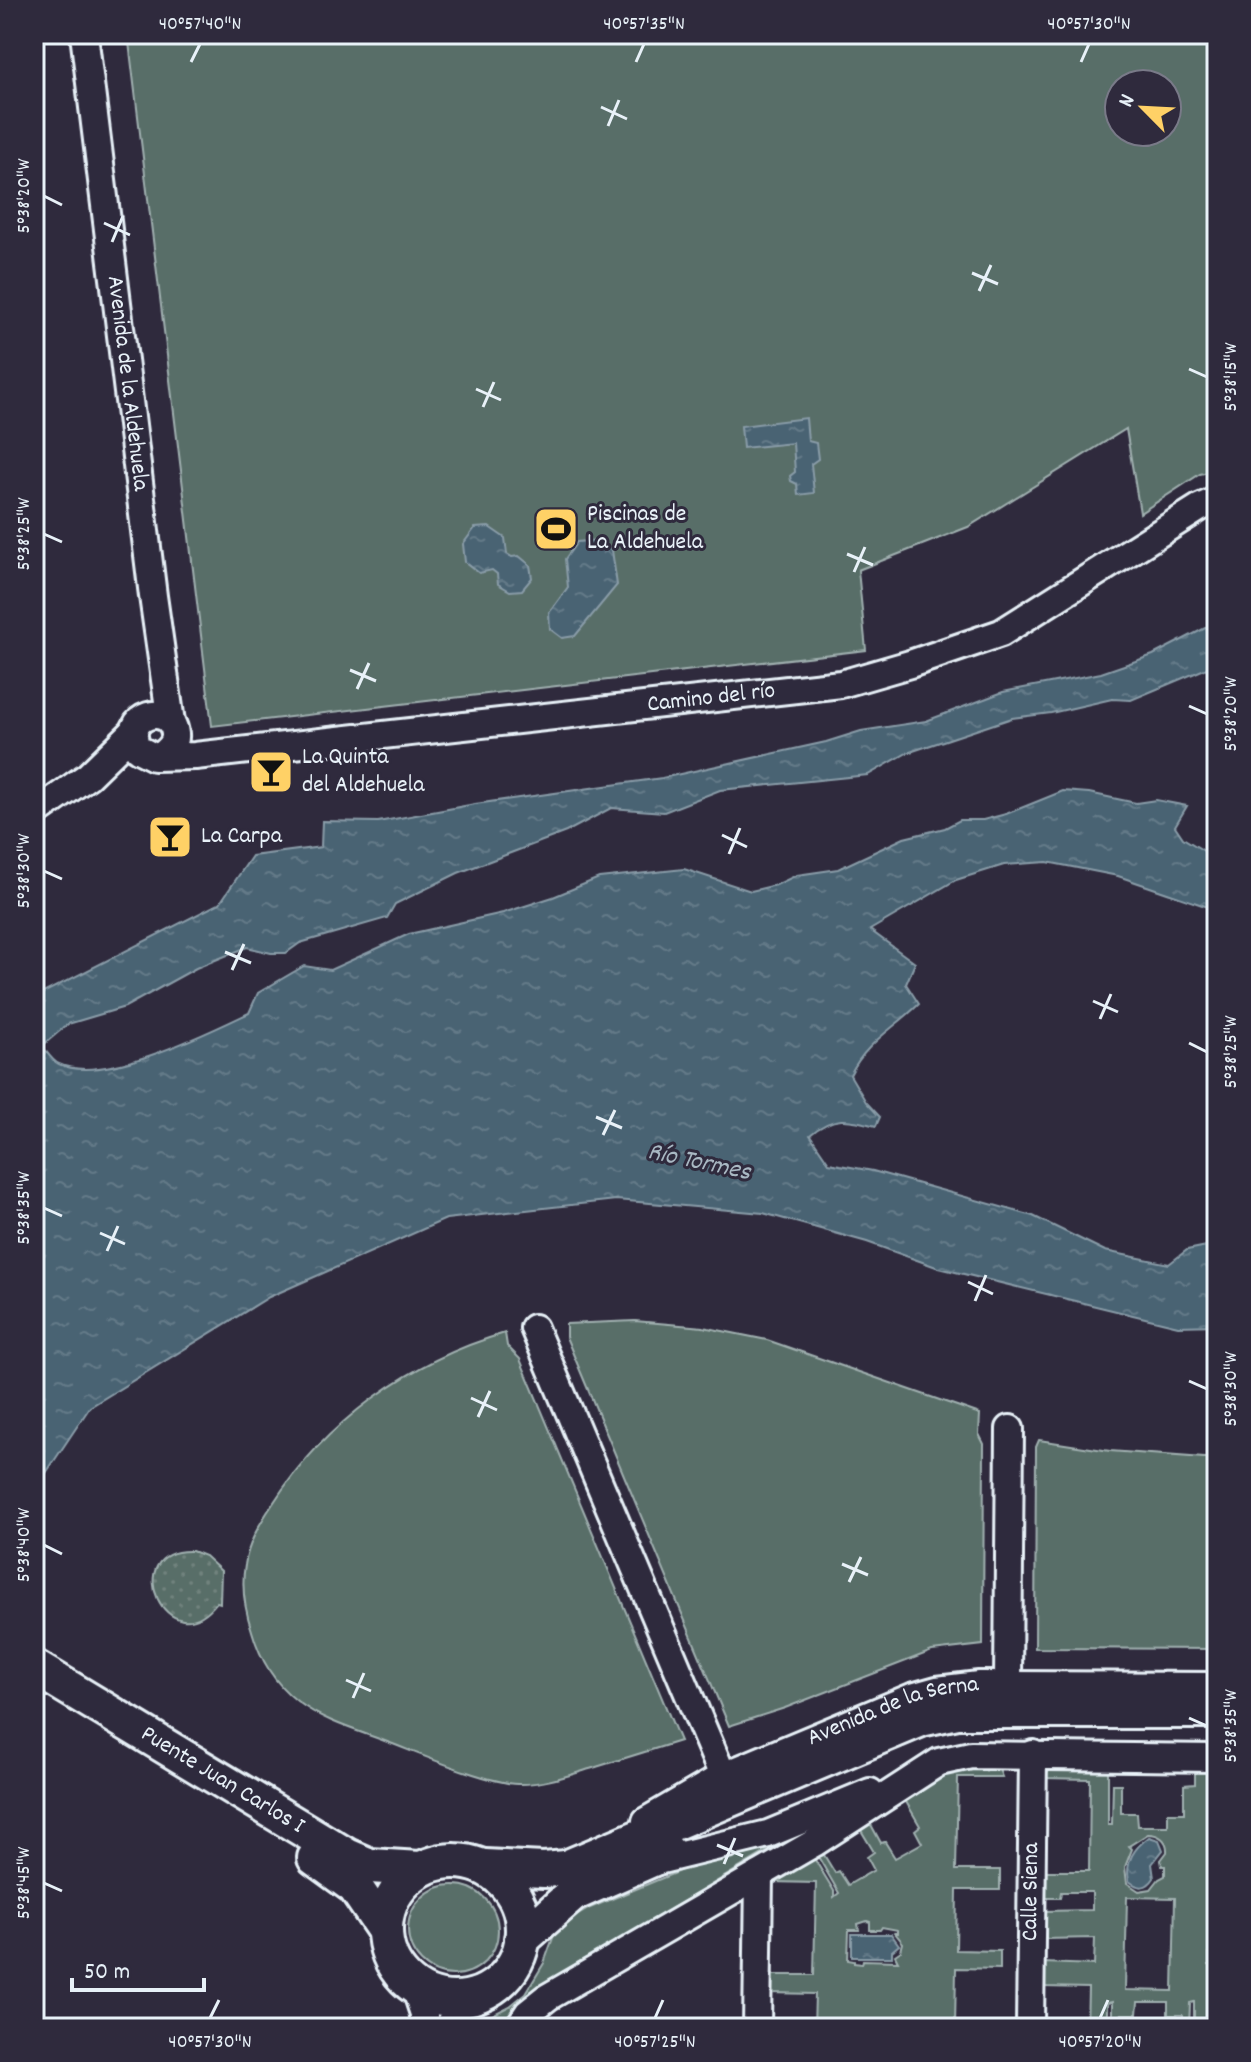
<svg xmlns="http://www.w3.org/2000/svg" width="1251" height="2062" viewBox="0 0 1251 2062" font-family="Dekko,sans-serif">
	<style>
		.green { fill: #596e68; stroke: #a0b0b0; stroke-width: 2; fill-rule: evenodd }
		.park { fill: url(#park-dots); stroke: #a0b0b0; stroke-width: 2 }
		.water { fill: url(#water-ripples); stroke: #899ca8; stroke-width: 2 }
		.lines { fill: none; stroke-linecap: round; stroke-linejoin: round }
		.minor-casing { stroke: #e8f1f8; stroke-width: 32 }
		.major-casing { stroke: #e8f1f8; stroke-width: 40 }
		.minor { stroke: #2f2a3d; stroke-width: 26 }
		.major { stroke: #2f2a3d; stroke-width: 34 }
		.ticks { fill: none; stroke: #e8f1f8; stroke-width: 3 }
		.labels { text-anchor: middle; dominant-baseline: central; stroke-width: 6; stroke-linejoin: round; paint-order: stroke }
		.street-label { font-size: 24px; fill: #e8f1f8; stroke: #2f2a3d }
		.poi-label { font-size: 24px; fill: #e8f1f8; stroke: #2f2a3d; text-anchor: start }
		.water-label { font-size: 26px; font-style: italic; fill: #a9b8c3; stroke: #2f2a3d }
		.neatline { fill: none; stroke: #e8f1f8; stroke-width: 3 }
		.ticks-label { font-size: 20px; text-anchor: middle; fill: #e8f1f8 }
	</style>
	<defs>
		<pattern id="park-dots" width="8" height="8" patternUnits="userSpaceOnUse" patternTransform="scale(2)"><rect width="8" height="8" fill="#596e68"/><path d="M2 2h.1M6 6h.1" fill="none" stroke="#71837e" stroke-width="1.8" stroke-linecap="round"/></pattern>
		<pattern id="water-ripples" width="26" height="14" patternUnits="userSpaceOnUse" patternTransform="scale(2)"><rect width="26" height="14" fill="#4a6373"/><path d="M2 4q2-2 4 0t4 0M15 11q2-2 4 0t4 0" fill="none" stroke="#647a88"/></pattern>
	</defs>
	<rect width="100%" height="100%" fill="#2f2a3d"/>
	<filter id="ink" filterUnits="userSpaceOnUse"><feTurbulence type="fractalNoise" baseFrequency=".0125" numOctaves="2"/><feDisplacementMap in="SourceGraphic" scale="16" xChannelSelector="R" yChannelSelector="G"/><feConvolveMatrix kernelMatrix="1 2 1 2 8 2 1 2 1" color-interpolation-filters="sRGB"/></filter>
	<g filter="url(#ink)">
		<g class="green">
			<path d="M128 34H1217V470L1200 474 1140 513 1126 429 968 527 858 570 866 650 212 726ZM1119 84H1167V132H1119Z"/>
			<path d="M635 1321 703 1327 767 1340 980 1414 979 1434 984 1444 983 1645 932 1651 785 1708 729 1726 566 1337V1324Z"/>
			<path d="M505 1333 507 1346 520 1359 680 1741C651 1750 622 1759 593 1768 569 1775 543 1785 517 1784 485 1782 422 1755 390 1743 359 1731 324 1722 297 1701 274 1683 260 1659 252 1631 245 1610 241 1587 245 1565 248 1543 260 1523 272 1505 325 1422 411 1360 505 1333Z"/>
			<path d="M1039 1440 1110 1451 1217 1459V1649L1035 1648 1036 1447Z"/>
			<path d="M958 1767H998L1002 1777H958L956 1870H1000V1890H957L956 1950 1000 1951V1969L956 1968 955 2028H814L815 1994 770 1993V1975H814L816 1883 772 1882 812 1855 834 1891V1897L839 1893 816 1853 821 1850 835 1873 839 1871 848 1885 874 1870 867 1857 874 1852 859 1827 869 1821 881 1843 885 1842 895 1858 922 1843 915 1830 920 1826 905 1800ZM867 1921 870 1922V1930H880L882 1927 898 1930V1933H895L903 1943 901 1951 895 1955 898 1961 863 1960 862 1964 854 1963V1961L848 1960 849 1930H859L858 1924Z"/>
			<path d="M1051 1767H1108V1825H1112L1113 1784H1121V1813H1137L1138 1826H1168V1813H1184V1785L1195 1784V1768H1217V1893L1212 1894 1211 1911 1217 1912V1938H1209V1965L1217 1966 1214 2028H1194V2002L1190 2003 1189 2028H1183V2015H1168V2002H1138L1137 2014H1121L1120 2028H1112V2002L1107 2003V2028H1087L1088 1988 1044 1987V1963L1094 1965 1095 1938 1044 1939V1911L1092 1910V1892H1061L1060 1898H1044V1871H1089L1090 1779 1045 1778ZM1148 1834C1159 1834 1168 1840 1167 1852L1161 1860 1162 1866H1165V1876L1159 1879 1151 1889 1139 1891 1127 1883 1125 1867 1132 1849 1129 1846ZM1127 1897 1175 1898 1173 1991 1125 1990Z"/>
			<path d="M784 1841 544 1985 520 2004 502 2028H467L510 2006 526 1993 544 1963 554 1935 573 1918 590 1908 689 1867 748 1854Z"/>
			<circle cx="453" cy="1930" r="45"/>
		</g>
		<path class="park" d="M192 1551 205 1556 221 1571 220 1603 217 1602C168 1664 116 1548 192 1551Z"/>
		<g class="water">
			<path d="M806 418 808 441 816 443 818 459 811 464 814 493 798 495 797 484 791 481 790 476 795 472 793 443 743 448 741 426Z"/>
			<path d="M489 527 505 538 507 554 512 557 519 556 530 565 532 578 522 590 510 591 498 584 497 574 492 570 479 573 465 562 463 544 475 528Z"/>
			<path d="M598 540 612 550 617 585 575 636 562 638 550 629 549 613 568 587 565 559 577 542Z"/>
			<path d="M1217 622V667L1207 668 1131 700 1112 699 1051 713 1012 718 907 753 868 775 720 790 664 812 611 808 566 832 458 873 395 904 387 918 300 943 286 953H271L247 947 196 968 125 1007 68 1024 42 1046C47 1052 52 1061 59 1064 103 1085 207 1033 249 1013L258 993 304 966 330 970 409 934 503 913 553 897 599 878 684 869 751 891 776 885 797 875 838 869 904 838 945 828 960 820H983L1006 814 1063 791 1089 793 1136 803 1156 800 1187 806 1175 826 1183 838 1217 859V910L1118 876 1047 862 1004 865 956 880 870 930 915 963 906 984 919 1004C894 1029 867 1041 850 1075L866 1102 880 1117 876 1126C848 1118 833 1115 810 1135L829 1163 873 1171 1033 1216 1105 1251 1169 1264 1187 1250 1217 1244V1325L1178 1326 939 1268 867 1242 763 1213 616 1200 446 1219 269 1297 90 1407 34 1491 35 997 220 903 252 856 321 847 322 821 378 822 475 804 662 778 826 742 861 731 926 721 1003 692 1101 673 1153 655Z"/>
			<path d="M1149 1837 1159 1840 1163 1850 1152 1864 1154 1878C1147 1889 1139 1889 1129 1881 1125 1861 1134 1848 1149 1837Z"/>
			<path d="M852 1934H891L899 1945 892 1951V1957H852Z"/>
		</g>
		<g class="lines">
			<g class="minor-casing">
				<g id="minor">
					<path id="s1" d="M84 34 153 596 171 722"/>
					<path id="s2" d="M162 755C169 750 176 744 175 734 172 701 119 714 138 749L154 757 195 756 841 684 910 664 1001 633 1199 508 1217 500"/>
					<path d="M34 814 88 776 133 732"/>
					<path d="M534 1328 723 1776"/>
					<path d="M1008 1684 1010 1429"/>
					<path id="s3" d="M646 1821 723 1776 912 1697 937 1690 979 1685 1217 1686"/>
					<path d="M653 1862 768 1834 870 1792"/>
					<path d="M415 1987 424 2014V2028"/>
					<path d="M447 2028 465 1998"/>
					<path d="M518 2028 528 2013 548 1997 814 1843 939 1762 971 1755 1217 1758"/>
					<path d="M757 2028 759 1875"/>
					<path id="s4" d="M1030 2028 1033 1754"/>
				</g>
			</g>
			<g class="major-casing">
				<g id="major">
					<path id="s5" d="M34 1667 347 1856 370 1866 420 1869"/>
					<path d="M315 1858 355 1887 385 1931"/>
					<circle cx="454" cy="1930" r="69"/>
					<path d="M485 1867 544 1870 566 1868 921 1719 958 1711H1217"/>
					<path d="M522 1939 573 1894 668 1852"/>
				</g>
			</g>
			<use href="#minor" class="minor"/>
			<use href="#major" class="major"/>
		</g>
	</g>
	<path class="ticks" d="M191 62 200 44M636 62 644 44M1081 62 1089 44M601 107 627 119M608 126 619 100M44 196 62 205M104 223 130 235M112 242 123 216M972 273 998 284M979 291 991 265M1189 369 1207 377M476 389 501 400M483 407 494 382M44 534 62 542M847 554 873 565M854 572 865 547M350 670 376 681M357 689 369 663M1189 706 1207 714M722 835 747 847M729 854 740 828M44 871 62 879M225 952 251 963M232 970 244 944M1093 1001 1118 1012M1100 1019 1111 994M1189 1043 1207 1052M596 1117 622 1128M603 1135 615 1110M44 1208 62 1216M100 1233 125 1244M107 1251 118 1226M968 1282 993 1294M975 1301 986 1275M1189 1381 1207 1389M471 1398 497 1410M478 1417 490 1391M44 1545 62 1554M842 1564 868 1575M849 1582 861 1557M346 1680 371 1691M353 1698 364 1673M1189 1718 1207 1726M717 1845 743 1856M724 1864 735 1838M44 1883 62 1891M210 2018 219 2000M655 2018 663 2000M1100 2018 1108 2000"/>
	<defs>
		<g id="stadium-square" transform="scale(2.3)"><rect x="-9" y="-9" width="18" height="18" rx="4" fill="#ffd166" stroke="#2f2a3d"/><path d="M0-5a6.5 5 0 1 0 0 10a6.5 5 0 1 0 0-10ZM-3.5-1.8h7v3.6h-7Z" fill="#111"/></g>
		<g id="bar-square" transform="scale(2.3)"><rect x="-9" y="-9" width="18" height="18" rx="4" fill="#ffd166" stroke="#2f2a3d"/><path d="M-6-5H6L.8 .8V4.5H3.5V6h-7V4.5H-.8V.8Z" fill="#111"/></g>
	</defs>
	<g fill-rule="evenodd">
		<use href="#stadium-square" x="556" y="529"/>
		<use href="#bar-square" x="271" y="772"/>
		<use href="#bar-square" x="170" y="837"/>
	</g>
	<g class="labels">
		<g class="street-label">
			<text stroke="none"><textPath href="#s1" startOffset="352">Avenida de la Aldehuela</textPath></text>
			<text stroke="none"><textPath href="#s2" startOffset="682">Camino del río</textPath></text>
			<text stroke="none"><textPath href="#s3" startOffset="272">Avenida de la Serna</textPath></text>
			<text stroke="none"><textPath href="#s5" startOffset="220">Puente Juan Carlos I</textPath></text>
			<text stroke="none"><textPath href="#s4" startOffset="136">Calle Siena</textPath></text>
		</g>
		<g class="poi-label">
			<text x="587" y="515">Piscinas de<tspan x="587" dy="28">La Aldehuela</tspan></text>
			<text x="302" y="758">La Quinta<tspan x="302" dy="28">del Aldehuela</tspan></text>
			<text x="201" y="837">La Carpa</text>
		</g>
		<g class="water-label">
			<text transform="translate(699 1163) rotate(12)">Río Tormes</text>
		</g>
	</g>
	<rect width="1251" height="2062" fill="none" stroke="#2f2a3d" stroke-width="88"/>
	<g transform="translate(1143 108) rotate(294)"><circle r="38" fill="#2f2a3d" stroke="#797a88" stroke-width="2"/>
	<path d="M0-6L14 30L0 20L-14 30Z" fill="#ffd166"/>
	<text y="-12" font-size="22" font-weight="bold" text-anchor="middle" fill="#e8f1f8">N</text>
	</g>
	<path d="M72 1978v12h132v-12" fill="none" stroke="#e8f1f8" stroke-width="4"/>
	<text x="84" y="1978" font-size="24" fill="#e8f1f8" stroke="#2f2a3d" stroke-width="6" paint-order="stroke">50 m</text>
	<rect x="44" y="44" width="1163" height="1974" class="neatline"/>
	<g class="ticks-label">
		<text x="200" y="29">40°57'40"N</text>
		<text x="644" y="29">40°57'35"N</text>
		<text x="1089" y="29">40°57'30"N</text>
		<text transform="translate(22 196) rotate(-90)" y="7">5°38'20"W</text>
		<text transform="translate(1229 377) rotate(-90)" y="7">5°38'15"W</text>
		<text transform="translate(22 534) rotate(-90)" y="7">5°38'25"W</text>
		<text transform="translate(1229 714) rotate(-90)" y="7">5°38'20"W</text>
		<text transform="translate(22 871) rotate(-90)" y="7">5°38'30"W</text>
		<text transform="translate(1229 1052) rotate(-90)" y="7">5°38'25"W</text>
		<text transform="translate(22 1208) rotate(-90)" y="7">5°38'35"W</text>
		<text transform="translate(1229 1389) rotate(-90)" y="7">5°38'30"W</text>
		<text transform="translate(22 1545) rotate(-90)" y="7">5°38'40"W</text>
		<text transform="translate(1229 1726) rotate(-90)" y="7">5°38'35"W</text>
		<text transform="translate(22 1883) rotate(-90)" y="7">5°38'45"W</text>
		<text x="210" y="2047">40°57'30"N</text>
		<text x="655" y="2047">40°57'25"N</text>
		<text x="1100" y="2047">40°57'20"N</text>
	</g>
</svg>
